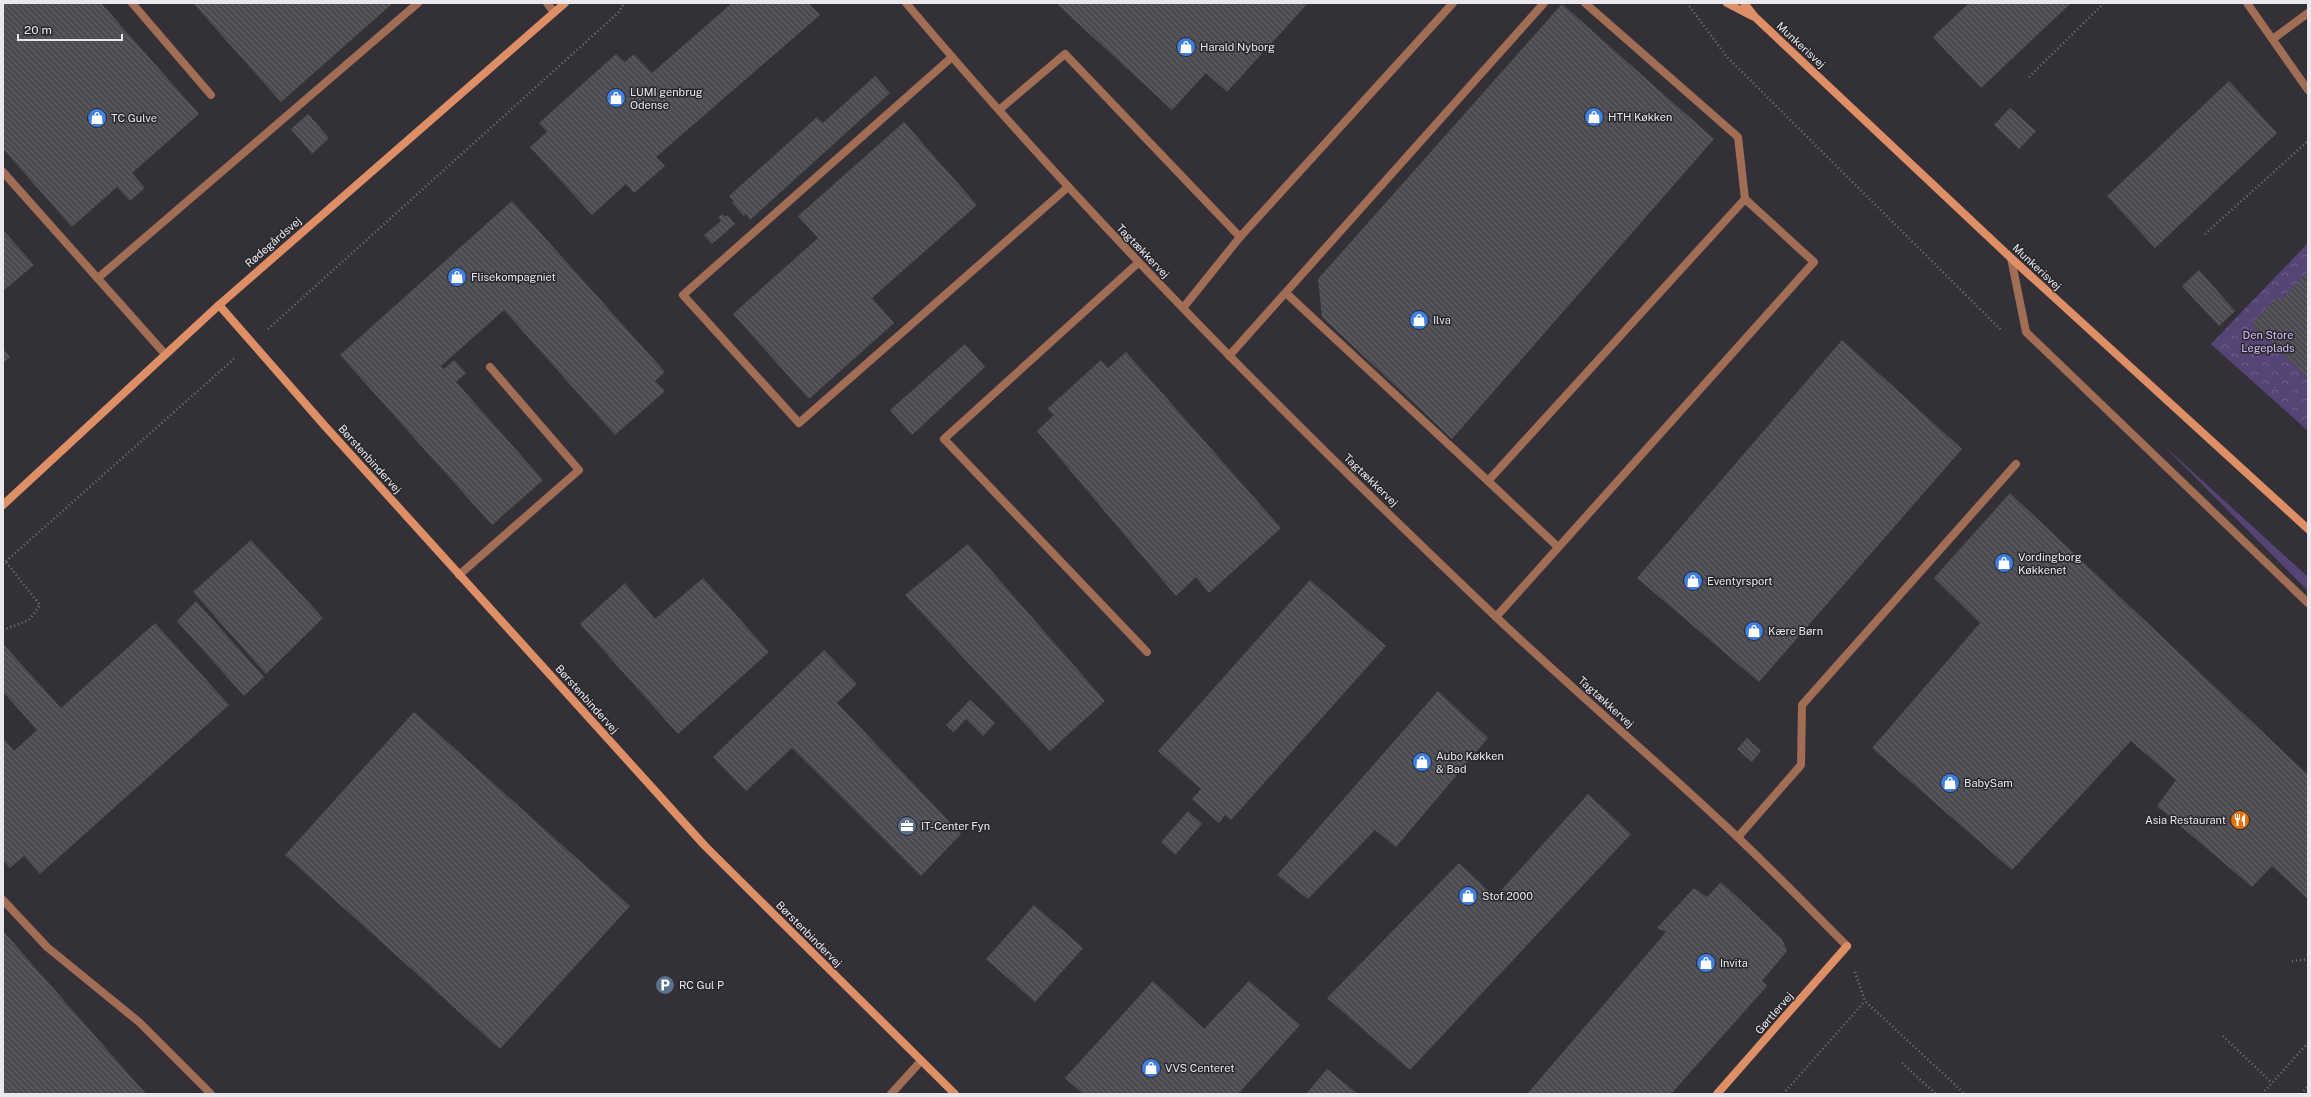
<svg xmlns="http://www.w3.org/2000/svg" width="2311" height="1097" viewBox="0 0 2311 1097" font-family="'Public Sans',sans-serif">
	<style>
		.grass { fill: #574477 }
		.park { fill: url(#park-crowns) }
		.building { fill: url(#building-back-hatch) }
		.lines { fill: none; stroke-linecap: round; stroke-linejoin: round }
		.path { stroke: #78767b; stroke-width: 2.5; stroke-dasharray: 1 3; stroke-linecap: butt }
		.lane { stroke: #a16e55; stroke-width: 8 }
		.street { stroke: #a16e55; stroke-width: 8 }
		.secondary { stroke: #df8f65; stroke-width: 8 }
		.labels { text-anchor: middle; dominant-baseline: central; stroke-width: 3; stroke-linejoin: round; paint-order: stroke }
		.street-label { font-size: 11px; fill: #eae8ec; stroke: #29272d }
		.poi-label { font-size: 11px; fill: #eae8ec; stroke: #29272d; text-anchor: start }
		.park-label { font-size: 11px; fill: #d3bff9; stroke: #29272d }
	</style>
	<defs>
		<pattern id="park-crowns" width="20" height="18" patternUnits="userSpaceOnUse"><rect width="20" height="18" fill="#574477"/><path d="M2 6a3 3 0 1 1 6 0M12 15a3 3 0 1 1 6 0" fill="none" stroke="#6f5f8a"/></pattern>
		<pattern id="building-back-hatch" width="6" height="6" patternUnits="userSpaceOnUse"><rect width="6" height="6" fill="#4d4b52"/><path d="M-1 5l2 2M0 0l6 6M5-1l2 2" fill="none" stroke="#67656b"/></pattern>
	</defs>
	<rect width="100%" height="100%" fill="#333137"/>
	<path class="grass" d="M2161 443 2308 577V591Z"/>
	<path class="park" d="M2308 243V431L2211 344Z"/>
	<g class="building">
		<path d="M3 3H101L199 114 132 173 145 188 130 201 117 187 72 227 3 149Z"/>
		<path d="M193 3H393L281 102Z"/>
		<path d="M732 3H808L820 15 656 157 665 166 634 193 626 184 592 215 530 147 547 132 539 123 616 54 625 62 634 54 652 73Z"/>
		<path d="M1056 3H1308L1227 92 1206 73 1172 110Z"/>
		<path d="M1969 3H2071L1981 88 1933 37Z"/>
		<path d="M1562 4 1714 139 1452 439 1322 317 1318 279Z"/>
		<path d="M875 76 890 93 750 220 746 214 744 216 732 203 734 201 729 196 817 117 823 123Z"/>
		<path d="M2229 81 2277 133 2155 248 2107 196Z"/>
		<path d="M2010 108 2036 131 2019 149 1994 125Z"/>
		<path d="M308 114 329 138 312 154 291 129Z"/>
		<path d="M904 122 977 205 872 298 894 323 809 399 733 314 818 238 798 216Z"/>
		<path d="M512 201 665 372 655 381 665 391 615 435 504 310 441 366 444 369 454 360 466 373 456 382 543 480 492 525 340 355Z"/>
		<path d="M723 214 725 217 727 215 735 224 712 244 704 235 721 221 718 217Z"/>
		<path d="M3 230 34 265 3 291Z"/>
		<path d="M2199 270 2235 311 2219 326 2182 286Z"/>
		<path d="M2308 272V378L2251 324 2277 297 2281 300Z"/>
		<path d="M1842 340 1962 449 1759 682 1637 578Z"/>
		<path d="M965 344 985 367 912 435 890 410Z"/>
		<path d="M3 349 10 357 3 363Z"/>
		<path d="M1126 352 1281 528 1209 593 1196 577 1176 596 1037 431 1054 415 1047 409 1101 360 1108 368Z"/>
		<path d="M2010 493 2308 775V899L2272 866 2252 887 2157 806 2176 780 2131 741 2012 870 1872 748 1980 623 1934 578Z"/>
		<path d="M251 540 323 618 266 674 193 592Z"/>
		<path d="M968 544 1105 701 1050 751 905 595Z"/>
		<path d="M703 578 769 652 678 734 580 624 625 583 655 619Z"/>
		<path d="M1310 580 1386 646 1231 820 1225 815 1219 823 1192 799 1201 789 1158 751Z"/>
		<path d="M196 601 264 677 244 696 177 621Z"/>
		<path d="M155 623 229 705 40 874 24 856 10 868 3 860V738L14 751 37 730 5 694 3 695V644L61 708Z"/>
		<path d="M824 650 857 684 837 703 961 834 921 876 792 748 746 791 713 757Z"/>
		<path d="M1438 691 1488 738 1396 847 1375 830 1308 899 1277 875Z"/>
		<path d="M970 700 995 723 983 736 966 719 954 732 946 725Z"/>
		<path d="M414 712 630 906 500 1049 285 855Z"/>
		<path d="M1747 738 1761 751 1752 762 1737 749Z"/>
		<path d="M1588 794 1631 834 1410 1070 1327 998 1459 863 1495 897Z"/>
		<path d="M1188 811 1202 824 1175 855 1161 842Z"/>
		<path d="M1721 882 1782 939 1787 951 1762 981 1767 986 1671 1094H1527L1666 932 1657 928 1694 888 1707 897Z"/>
		<path d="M1034 905 1083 948 1035 1002 986 959Z"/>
		<path d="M3 931 146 1094H3Z"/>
		<path d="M1153 981 1204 1029 1249 981 1300 1025 1238 1094H1083L1065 1078Z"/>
		<path d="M1327 1069 1358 1094H1306Z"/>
	</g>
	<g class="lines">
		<g class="path">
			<path d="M1687 3 1727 57 2002 331"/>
			<path d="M2029 77 2104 3"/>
			<path d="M2205 234 2308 141"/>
			<path d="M268 329 619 12 624 3"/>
			<path d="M3 564 236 357"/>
			<path d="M3 630 29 620 40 605 6 562"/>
			<path d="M2292 961 2308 959"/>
			<path d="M1855 972 1865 1001 1965 1094"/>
			<path d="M2223 1036 2272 1083"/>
			<path d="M1902 1063 1936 1094"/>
			<path d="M1783 1094 1865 1001"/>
			<path d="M2262 1094 2308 1043"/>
			<path d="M2301 1094 2308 1086"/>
		</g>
		<g class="lane">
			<path d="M132 3 211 95"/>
			<path d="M547 3 554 12"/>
			<path d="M1585 3 1738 137 1745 199"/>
			<path d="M2273 39 2308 13"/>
			<path d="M952 57 683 295 799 423 1068 187"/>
			<path d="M999 110 1065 54 1240 237 1453 3"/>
			<path d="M3 172 165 354"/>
			<path d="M2011 258 2026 332 2308 603"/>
			<path d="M1138 263 944 439 1147 652"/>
			<path d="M98 278 418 3"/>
			<path d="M1286 293 1488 481"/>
			<path d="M1183 308 1240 237"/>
			<path d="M1229 356 1544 3"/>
			<path d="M459 575 579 470 490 367"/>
			<path d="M1496 617 1814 262 1745 199 1488 481 1558 547"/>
			<path d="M1738 837 1801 765 1802 705 2016 464"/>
			<path d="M3 900 47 947 139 1022 211 1094"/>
			<path d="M891 1094 921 1061"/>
		</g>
		<g class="street">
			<path d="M906 3C1089 220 1290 421 1495 616 1568 685 1645 751 1718 819 1763 860 1805 904 1847 946"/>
			<path d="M2247 3 2308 90"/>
		</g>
		<g class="secondary">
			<path d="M1727 3 1752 16"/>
			<path d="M1744 3 1755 17 2011 258 2308 529"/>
			<path d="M219 305 324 425 705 846 955 1094"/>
			<path d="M3 505 219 305 565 3"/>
			<path d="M1717 1094 1847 946"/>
		</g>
	</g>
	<defs>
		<g id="shop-disc" transform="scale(1)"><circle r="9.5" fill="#3f7fe0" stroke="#29272d"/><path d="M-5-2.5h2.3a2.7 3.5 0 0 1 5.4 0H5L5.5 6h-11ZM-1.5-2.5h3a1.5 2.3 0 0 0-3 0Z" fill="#fff"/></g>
		<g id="restaurant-disc" transform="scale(1)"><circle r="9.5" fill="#e8710a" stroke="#29272d"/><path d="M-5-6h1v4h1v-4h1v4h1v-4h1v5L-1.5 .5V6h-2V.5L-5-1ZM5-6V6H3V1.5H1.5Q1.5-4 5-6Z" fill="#fff"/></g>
		<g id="office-disc" transform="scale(1)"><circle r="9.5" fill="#5c6f8a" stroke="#29272d"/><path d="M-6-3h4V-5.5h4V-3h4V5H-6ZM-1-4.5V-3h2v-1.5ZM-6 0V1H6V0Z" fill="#fff"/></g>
		<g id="parking-disc" transform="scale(1)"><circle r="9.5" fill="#5c6f8a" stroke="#29272d"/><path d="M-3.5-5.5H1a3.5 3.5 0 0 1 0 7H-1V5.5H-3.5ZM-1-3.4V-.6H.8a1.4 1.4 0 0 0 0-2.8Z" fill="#fff"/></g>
	</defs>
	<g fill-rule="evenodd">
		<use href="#shop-disc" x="1186" y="47"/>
		<use href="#shop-disc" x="616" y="98"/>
		<use href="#shop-disc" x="1594" y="117"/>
		<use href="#shop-disc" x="97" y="118"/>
		<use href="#shop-disc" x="457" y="277"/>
		<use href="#shop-disc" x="1419" y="320"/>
		<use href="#shop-disc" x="2004" y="563"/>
		<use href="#shop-disc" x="1693" y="581"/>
		<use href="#shop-disc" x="1754" y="631"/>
		<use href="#shop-disc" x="1422" y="762"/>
		<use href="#shop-disc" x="1950" y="783"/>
		<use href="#restaurant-disc" x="2240" y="820"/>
		<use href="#office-disc" x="907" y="826"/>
		<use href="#shop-disc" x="1468" y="896"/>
		<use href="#shop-disc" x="1706" y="963"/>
		<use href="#parking-disc" x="665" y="985"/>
		<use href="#shop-disc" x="1151" y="1068"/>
	</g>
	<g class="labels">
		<g class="street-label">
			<text transform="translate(1801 45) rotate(43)">Munkerisvej</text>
			<text transform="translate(273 242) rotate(-41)">Rødegårdsvej</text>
			<text transform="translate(1143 251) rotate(46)">Tagtækkervej</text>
			<text transform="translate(2037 267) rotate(43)">Munkerisvej</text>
			<text transform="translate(370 459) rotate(48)">Børstenbindervej</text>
			<text transform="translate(1371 480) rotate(44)">Tagtækkervej</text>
			<text transform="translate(587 699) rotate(48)">Børstenbindervej</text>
			<text transform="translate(1606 702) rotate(42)">Tagtækkervej</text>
			<text transform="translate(809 934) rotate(45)">Børstenbindervej</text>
			<text transform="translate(1774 1013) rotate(-49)">Gørtlervej</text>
		</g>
		<g class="poi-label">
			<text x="1200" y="47">Harald Nyborg</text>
			<text x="630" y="92">LUMI genbrug<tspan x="630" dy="13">Odense</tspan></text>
			<text x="1608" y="117">HTH Køkken</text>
			<text x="111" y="118">TC Gulve</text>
			<text x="471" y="277">Flisekompagniet</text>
			<text x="1433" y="320">Ilva</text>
			<text x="2018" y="557">Vordingborg<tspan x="2018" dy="13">Køkkenet</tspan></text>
			<text x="1707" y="581">Eventyrsport</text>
			<text x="1768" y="631">Kære Børn</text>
			<text x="1436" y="756">Aubo Køkken<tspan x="1436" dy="13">&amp; Bad</tspan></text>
			<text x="1964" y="783">BabySam</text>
			<text x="2226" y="820" text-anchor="end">Asia Restaurant</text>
			<text x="921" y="826">IT-Center Fyn</text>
			<text x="1482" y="896">Stof 2000</text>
			<text x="1720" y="963">Invita</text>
			<text x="679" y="985">RC Gul P</text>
			<text x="1165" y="1068">VVS Centeret</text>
		</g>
		<g class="park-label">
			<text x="2268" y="335">Den Store<tspan x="2268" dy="13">Legeplads</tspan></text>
		</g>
	</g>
	<rect width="2311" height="1097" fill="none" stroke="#eae8ec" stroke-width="8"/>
	<path d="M18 34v6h104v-6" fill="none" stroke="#eae8ec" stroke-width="2"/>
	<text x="24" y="34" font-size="12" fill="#eae8ec" stroke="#29272d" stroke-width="3" paint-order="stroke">20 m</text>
</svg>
